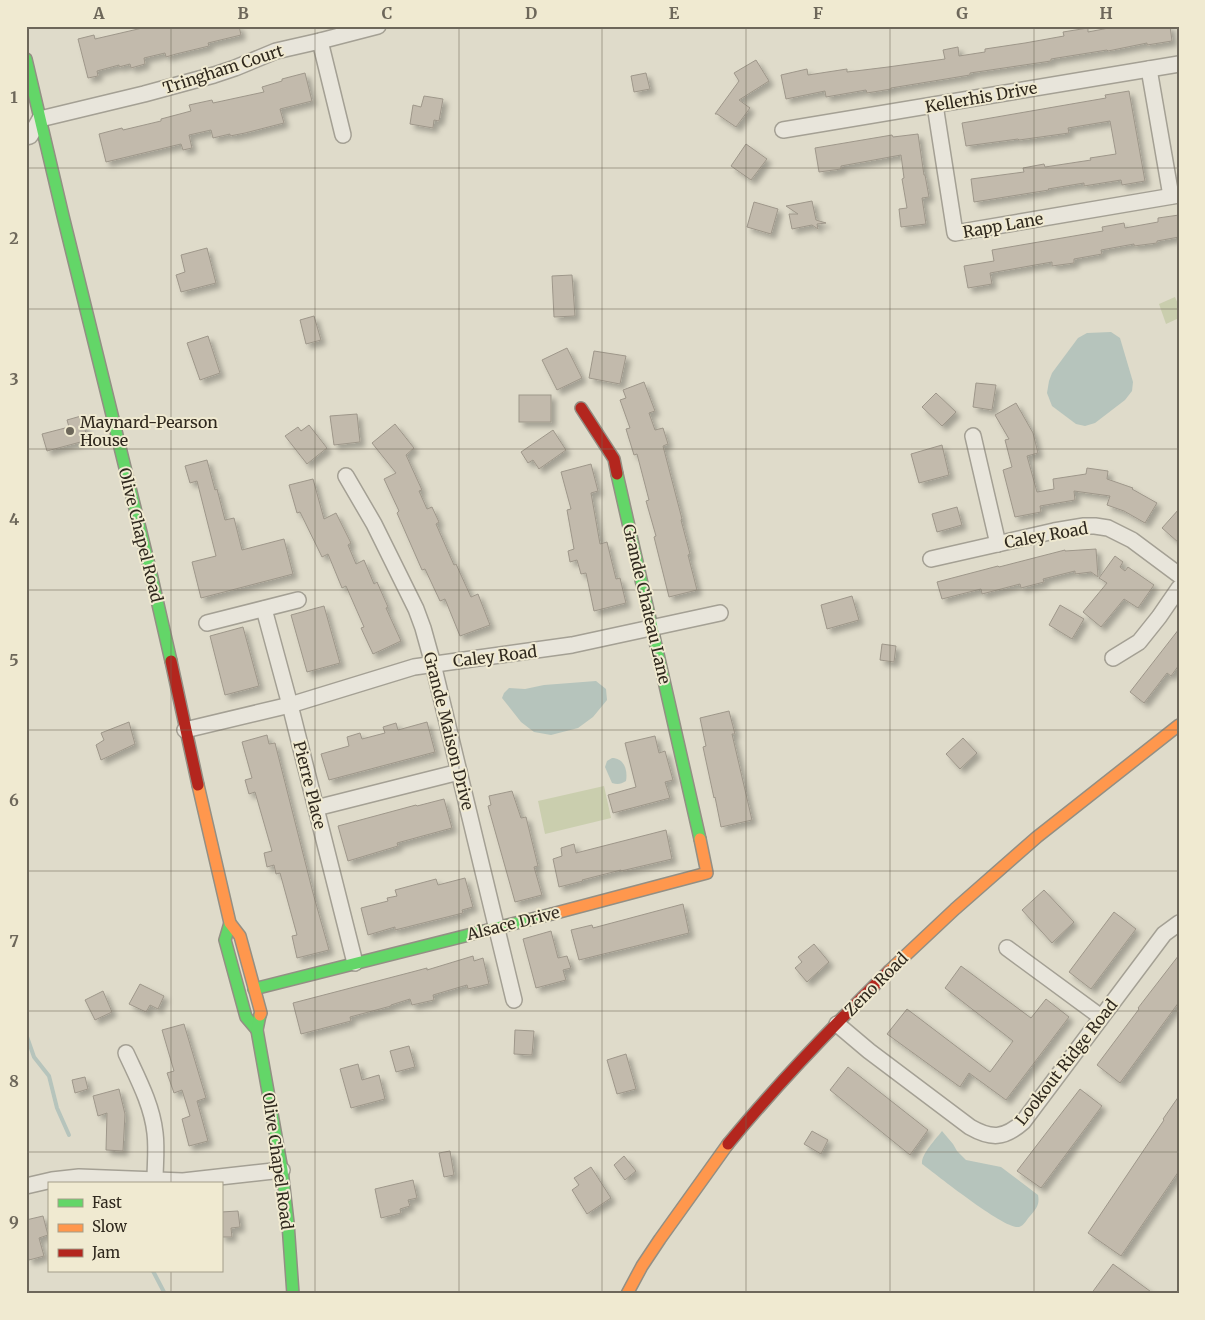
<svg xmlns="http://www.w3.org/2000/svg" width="1205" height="1320" viewBox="0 0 1205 1320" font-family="Merriweather,serif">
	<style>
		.green { fill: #caceae }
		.water { fill: #b6c4bc }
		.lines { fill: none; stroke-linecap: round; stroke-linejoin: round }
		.stream { stroke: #b6c4bc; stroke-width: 4 }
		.building { fill: #c2baac; stroke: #9e978a; filter: url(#shadow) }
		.street-casing { stroke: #a4a094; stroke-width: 18 }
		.fast-casing { stroke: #938f84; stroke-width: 14 }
		.slow-casing { stroke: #938f84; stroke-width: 14 }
		.jam-casing { stroke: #938f84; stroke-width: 14 }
		.street { stroke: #e8e5db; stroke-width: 15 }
		.fast { stroke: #63d668; stroke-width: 11 }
		.slow { stroke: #ff974d; stroke-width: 11 }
		.jam { stroke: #b3261e; stroke-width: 11 }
		.grid { fill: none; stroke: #6d675a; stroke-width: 1; stroke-opacity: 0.55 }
		.poi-dot { fill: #6d675a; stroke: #f0ead1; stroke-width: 2 }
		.labels { text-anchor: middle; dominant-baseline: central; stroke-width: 4; stroke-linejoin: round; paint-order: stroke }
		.street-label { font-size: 16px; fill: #30291e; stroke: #f0ead1 }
		.poi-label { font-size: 16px; fill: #30291e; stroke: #f0ead1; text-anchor: start }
		.neatline { fill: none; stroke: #6d675a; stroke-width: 2 }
		.grid-label { font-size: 16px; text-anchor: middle; font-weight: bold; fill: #6d675a }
	</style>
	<defs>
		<filter id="shadow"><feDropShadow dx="4.5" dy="4.5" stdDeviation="2.5" flood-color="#0004"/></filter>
	</defs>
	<rect width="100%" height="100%" fill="#dfdbca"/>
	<g class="green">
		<path d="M1175 297 1179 306V318L1166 324 1159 304Z"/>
		<path d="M604 786 611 818 545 834 538 801Z"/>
	</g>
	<g class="water">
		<path d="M1111 332 1120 338 1133 382 1132 391 1125 400 1095 423 1085 426 1076 424 1052 406 1047 393 1049 381 1052 373 1078 338 1087 333Z"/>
		<path d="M596 681 606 689 607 700 593 717 578 728 551 735 534 732 521 722 502 698 504 693 509 688 525 689 544 685Z"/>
		<path d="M612 758C624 758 628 770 626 781 621 784 618 785 612 783L605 767 607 761Z"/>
		<path d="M942 1131 953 1144 957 1151 966 1160 1001 1167 1038 1195C1040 1205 1036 1209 1030 1216 1027 1219 1024 1226 1019 1227 1005 1230 937 1175 922 1164 921 1154 936 1139 942 1131Z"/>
	</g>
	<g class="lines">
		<g class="stream">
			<path d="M26 1034 34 1057 49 1076 57 1108 69 1135"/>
			<path d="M153 1271 165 1294"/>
		</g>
	</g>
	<g class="building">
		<path d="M151 26H239L241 35 208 43 209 46 176 54 166 57 165 53 144 58 145 64 131 68 130 64 119 67V65L97 71 98 76 88 78 78 39 94 35 95 39Z"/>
		<path d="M1119 26H1170L1172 41 1147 45V43L1108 51 1107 50 1051 59V61L970 73V75L891 88V89L867 93 866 90 826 97 825 91 786 99 781 75 807 69 808 75 847 69V72L888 67 945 59 943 50 958 47 959 56 985 52V49L1025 43 1064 36 1063 32 1088 28V32Z"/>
		<path d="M756 60 769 81 739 100 750 108 736 127 717 114H715L739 81 734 73Z"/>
		<path d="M305 73 312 101 280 109 284 123 245 133 230 136V134L213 138 211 130 189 135 192 148 183 150 181 144 106 162 99 134 122 128 123 130 161 121V119L191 111 189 105 212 100 213 103 264 92 262 87 282 81V79Z"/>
		<path d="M646 73 650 89 634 92 631 76Z"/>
		<path d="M1129 91 1145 181 1122 185 1121 180 1084 186V183L1048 189 1049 190 974 202 971 179 1024 172 1023 168 1044 164 1045 167 1091 160 1090 158 1116 154 1110 121 1068 128 1069 133 1019 140 1018 139 966 146 962 123 1106 98 1105 95Z"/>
		<path d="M424 96 443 99 439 121 434 120 433 128 410 124 413 105 421 107Z"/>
		<path d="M918 134 924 175H925L929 197 922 198 926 224 901 227 899 209 907 208 902 179 904 178 901 155 841 166V169L819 172 815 148 892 135 893 137Z"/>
		<path d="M746 144 767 159 751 180 731 166Z"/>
		<path d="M812 201 816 220 826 223 817 224 818 229 812 225 792 229 789 214H798L786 206Z"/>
		<path d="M754 202 778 209 771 234 747 227Z"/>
		<path d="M1179 215V237L1157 241V243L1134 246V244L1101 250 1102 254 1074 259V263L1052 266V262L990 273 992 284 968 288 964 266 994 261 992 250 1103 231 1102 227 1124 223 1125 228 1158 222V218Z"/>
		<path d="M207 248 216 283 181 292 176 275 185 272 181 255Z"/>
		<path d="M572 275 575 316 554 317 552 276Z"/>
		<path d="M314 316 321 340 306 344 300 320Z"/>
		<path d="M208 336 220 373 200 380 187 343Z"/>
		<path d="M567 348 582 378 557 390 542 360Z"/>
		<path d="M594 351 626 356 620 384 589 378Z"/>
		<path d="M644 382 655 411 649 413 655 430 663 428 668 444 663 446 682 519 681 520 690 554 688 555 697 590 669 597 654 537 656 536 646 501 649 500 637 454 634 455 626 429 630 428 620 400 626 398 623 390Z"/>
		<path d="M976 383 996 385 992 410 973 407Z"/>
		<path d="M936 393 956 412 942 426 922 407Z"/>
		<rect x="519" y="395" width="32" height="27"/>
		<path d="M1016 403 1033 433 1038 453 1027 456 1037 492 1054 489 1053 479 1086 474 1087 468 1108 471 1107 479 1133 488 1132 489 1157 503 1145 523 1124 511 1107 505 1110 496 1074 491 1075 500 1040 506 1041 512 1015 517 1003 470 1012 467 1005 440 1009 439 995 415Z"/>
		<path d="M357 414 360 442 334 445 330 416Z"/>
		<path d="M81 416 88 440 47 451 42 434 69 427 67 420Z"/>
		<path d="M395 424 414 448 406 455 422 490 419 491 427 509 432 507 439 522 436 524 454 565 456 564 471 597 478 594 490 625 460 636 445 599 440 601 425 569 422 570 397 513 399 511 384 479 396 473 372 443Z"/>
		<path d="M309 425 327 448 307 464 285 436 298 427 301 431Z"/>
		<path d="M553 430 566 450 539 469 533 460 528 463 521 452Z"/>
		<path d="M942 445 949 475 919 483 911 454Z"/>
		<path d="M207 460 215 490 217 489 225 520 234 518 242 550 284 539 293 574 201 598 192 562 216 556 197 481 190 483 185 466Z"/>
		<path d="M591 464 598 491 591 493 600 544 607 542 616 579 620 578 626 603 594 611 586 573 581 574 577 560 570 562 568 551 574 549 567 510 571 509 561 472Z"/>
		<path d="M313 479 324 519 336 513 351 543 348 545 356 564 364 560 374 584 377 582 388 607 386 608 401 641 373 654 361 628 364 627 346 586 342 588 328 554 322 557 300 512 297 513 289 485Z"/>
		<path d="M957 507 962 525 937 532 932 514Z"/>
		<path d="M1179 509V543L1162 528Z"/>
		<path d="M1096 549 1098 577 1091 572 1075 574V571L1043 579 1044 582 1021 588 1020 584 982 594 981 589 942 599 937 582 998 566 999 567 1065 550V551Z"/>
		<path d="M1115 556 1123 562 1120 567 1125 571 1128 567 1154 585 1138 608 1124 599 1101 627 1083 612 1107 583 1099 578Z"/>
		<path d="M852 596 859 620 827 629 821 605Z"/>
		<path d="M1060 605 1084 619 1072 639 1049 625Z"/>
		<path d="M324 606 340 663 307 672 291 615Z"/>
		<path d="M243 627 259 686 225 695 210 636Z"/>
		<path d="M1179 629V665L1171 676 1167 673 1144 703 1130 692Z"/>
		<path d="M882 644 896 646 894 662 880 660Z"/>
		<path d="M729 711 735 734H732L752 820 721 827 715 797 714 798 703 747 706 746 700 718Z"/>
		<path d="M129 722 135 744 101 760 96 745 104 740 101 733Z"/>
		<path d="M427 722 435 752 329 780 321 754 349 746 347 737 360 733 362 739 385 733 383 727 396 723 398 730Z"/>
		<path d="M267 735 269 744 275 743 313 893 329 950 297 958 292 936 297 935 280 873 276 874 274 865 267 867 264 853 272 851 255 792 249 794 245 780 252 778 242 742Z"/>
		<path d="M655 736 659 753 665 751 673 780 665 782 670 798 613 813 608 795 636 787 625 743Z"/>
		<path d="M963 738 977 753 960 769 946 754Z"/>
		<path d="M512 791 521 818 526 817 538 866 534 867 542 895 515 902 488 806 491 805 489 796Z"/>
		<path d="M444 799 452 828 397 843 398 846 348 861 338 826 416 805 417 806Z"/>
		<path d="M666 830 672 859 621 871V870L582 880 583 881 559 887 553 859 562 856 561 848 574 844 576 853Z"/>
		<path d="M465 878 473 907 462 910 463 913 395 930V927L368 935 361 908 388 901 387 898 397 896 395 890 436 879 438 885Z"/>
		<path d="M1044 890 1074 922 1052 943 1022 910Z"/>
		<path d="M683 904 689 933 579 960 571 930 592 925 593 928Z"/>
		<path d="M1114 912 1136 929 1091 989 1069 972Z"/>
		<path d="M551 931 558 958 567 956 571 968 563 970 566 980 536 988 523 939Z"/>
		<path d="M814 944 829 962 807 982 795 968 802 962 798 957Z"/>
		<path d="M1179 955V1002L1120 1083 1097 1065 1139 1009 1138 1008Z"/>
		<path d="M473 956 474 961 483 958 489 984 468 989 467 985 433 995 434 1000 412 1005 410 999 391 1005V1006L350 1017 351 1021 301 1034 293 1003 412 972 427 968V970Z"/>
		<path d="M961 966 1031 1018 1046 999 1069 1017 1006 1100 969 1073 960 1087 887 1034 907 1009 990 1072 1013 1041 945 988Z"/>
		<path d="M140 984 164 996 158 1009 150 1005 146 1012 129 1004Z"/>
		<path d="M103 991 112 1012 95 1020 85 1000Z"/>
		<path d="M184 1024 206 1098 197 1101 208 1141 189 1146 182 1119 190 1116 182 1090 174 1093 167 1073 174 1071 162 1030Z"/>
		<path d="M515 1030 534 1031 532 1055 514 1054Z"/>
		<path d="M409 1046 415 1067 396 1072 390 1051Z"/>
		<path d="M626 1054 636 1089 617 1094 607 1060Z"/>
		<path d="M358 1064 362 1080 379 1075 385 1099 351 1108 340 1069Z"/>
		<path d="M848 1067 928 1130 910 1155 830 1090Z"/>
		<path d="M85 1077 88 1089 75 1093 72 1080Z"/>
		<path d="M119 1089 125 1114 123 1151 106 1150 107 1113 98 1116 93 1096Z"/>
		<path d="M1080 1089 1102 1106 1041 1188 1017 1171Z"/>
		<path d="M1179 1096V1171L1121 1256 1088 1233 1164 1120 1163 1119Z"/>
		<path d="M812 1131 828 1140 821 1154 804 1144Z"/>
		<path d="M450 1151 454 1175 444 1177 439 1153Z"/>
		<path d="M624 1156 636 1171 625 1180 614 1165Z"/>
		<path d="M591 1167 611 1198 587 1214 572 1190 579 1185 574 1178Z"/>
		<path d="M413 1180 417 1198 408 1200 410 1206 400 1209 401 1213 381 1218 375 1189Z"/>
		<path d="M238 1211 240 1227 231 1228 232 1237H221V1212Z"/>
		<path d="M43 1216 48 1235 39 1238 44 1256 29 1260 26 1249V1220Z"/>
		<path d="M1113 1264 1154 1294H1091Z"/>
	</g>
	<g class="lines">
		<g class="street-casing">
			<g id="street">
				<path d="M320 41 343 135"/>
				<path d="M1149 69 1171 196"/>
				<path d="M935 105 955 233 1179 195"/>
				<path d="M40 119 144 94 214 75 235 68 276 51 320 41 378 26"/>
				<path d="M783 130 1179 64"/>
				<path d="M26 137 30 136 40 119"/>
				<path d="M973 436 998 544"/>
				<path d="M346 476 374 524 416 609 423 628 433 664 514 1000"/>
				<path d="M931 559 1054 531 1084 526H1095L1108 528 1132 540 1179 575"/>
				<path d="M264 609 290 705 355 963"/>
				<path d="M207 623 298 600"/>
				<path d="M1113 658 1139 642 1159 617 1179 588"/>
				<path d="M185 730 290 705 414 667 572 645 720 613"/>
				<path d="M316 808 459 772"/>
				<path d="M1007 948 1101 1017"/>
				<path d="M837 1024 869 1051 970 1127C991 1139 1004 1139 1023 1122L1164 934 1179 923"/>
				<path d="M126 1053C138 1079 152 1105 155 1133 157 1149 155 1165 155 1180"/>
				<path d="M26 1186 52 1180 79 1177 183 1181 282 1170"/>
			</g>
		</g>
		<g class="fast-casing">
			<g id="fast">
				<path d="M26 59 63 216 149 565 171 661"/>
				<path d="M617 474 700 839"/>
				<path d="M230 923 225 940 246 1017 257 1030"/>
				<path d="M254 989 552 914"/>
				<path d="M260 1015 257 1030 282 1170 288 1223 293 1294"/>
			</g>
		</g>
		<g class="slow-casing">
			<g id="slow">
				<path d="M198 785 230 923 240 936 261 1013 260 1015"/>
				<path d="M552 914 707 873 700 839"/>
				<path d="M889 971 955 909 1037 837 1179 725"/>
				<path d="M627 1294 642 1266 660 1239 728 1144"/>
			</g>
		</g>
		<g class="jam-casing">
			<g id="jam">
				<path d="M581 408 614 459 617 474"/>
				<path d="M171 661 198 785"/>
				<path d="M728 1144C778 1083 833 1026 889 971"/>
			</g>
		</g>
		<use href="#street" class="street"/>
		<use href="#fast" class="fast"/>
		<use href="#slow" class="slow"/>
		<use href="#jam" class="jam"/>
	</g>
	<path class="grid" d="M171 26V1184M315 26V1294M459 26V1294M602 26V1294M746 26V1294M890 26V1294M1034 26V1294M26 168H1179M26 309H1179M26 449H1179M26 590H1179M26 730H1179M26 871H1179M26 1011H1179M26 1152H1179M171 1271V1294"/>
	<circle class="poi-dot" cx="70" cy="431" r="5"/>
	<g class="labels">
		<g class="street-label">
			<text transform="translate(223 69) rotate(-18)">Tringham Court</text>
			<text transform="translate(981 97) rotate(-10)">Kellerhis Drive</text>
			<text transform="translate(1003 225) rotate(-10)">Rapp Lane</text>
			<text transform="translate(141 535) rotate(76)">Olive Chapel Road</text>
			<text transform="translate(1046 535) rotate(-10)">Caley Road</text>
			<text transform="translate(647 604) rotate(77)">Grande Chateau Lane</text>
			<text transform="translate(495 656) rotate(-7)">Caley Road</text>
			<text transform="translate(449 731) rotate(76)">Grande Maison Drive</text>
			<text transform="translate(310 785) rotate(76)">Pierre Place</text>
			<text transform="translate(513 923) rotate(-14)">Alsace Drive</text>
			<text transform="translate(876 984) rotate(-45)">Zeno Road</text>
			<text transform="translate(1066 1062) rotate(-52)">Lookout Ridge Road</text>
			<text transform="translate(278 1161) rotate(82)">Olive Chapel Road</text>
		</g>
		<g class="poi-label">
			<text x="80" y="422">Maynard-Pearson<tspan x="80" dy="18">House</tspan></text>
		</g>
	</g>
	<rect width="1205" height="1320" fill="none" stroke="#f0ead1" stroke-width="55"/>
	<rect x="48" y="1182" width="175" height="90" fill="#f0ead1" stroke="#a39d89"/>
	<rect x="58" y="1199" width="25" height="8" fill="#63d668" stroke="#a39d89"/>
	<text x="92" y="1208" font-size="15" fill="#30291e">Fast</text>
	<rect x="58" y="1224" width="25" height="8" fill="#ff974d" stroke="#a39d89"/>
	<text x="92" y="1232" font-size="15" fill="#30291e">Slow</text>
	<rect x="58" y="1249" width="25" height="8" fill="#b3261e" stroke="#a39d89"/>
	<text x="92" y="1258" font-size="15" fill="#30291e">Jam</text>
	<rect x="28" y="28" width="1150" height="1264" class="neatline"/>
	<g class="grid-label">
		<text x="99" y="19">A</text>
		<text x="243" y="19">B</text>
		<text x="387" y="19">C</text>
		<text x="531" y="19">D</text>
		<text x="674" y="19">E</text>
		<text x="818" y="19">F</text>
		<text x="962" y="19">G</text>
		<text x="1106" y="19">H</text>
		<text x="14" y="103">1</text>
		<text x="14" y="244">2</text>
		<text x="14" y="385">3</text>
		<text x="14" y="525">4</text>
		<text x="14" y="666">5</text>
		<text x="14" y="806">6</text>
		<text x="14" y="947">7</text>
		<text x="14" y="1087">8</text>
		<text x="14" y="1228">9</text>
	</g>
</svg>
